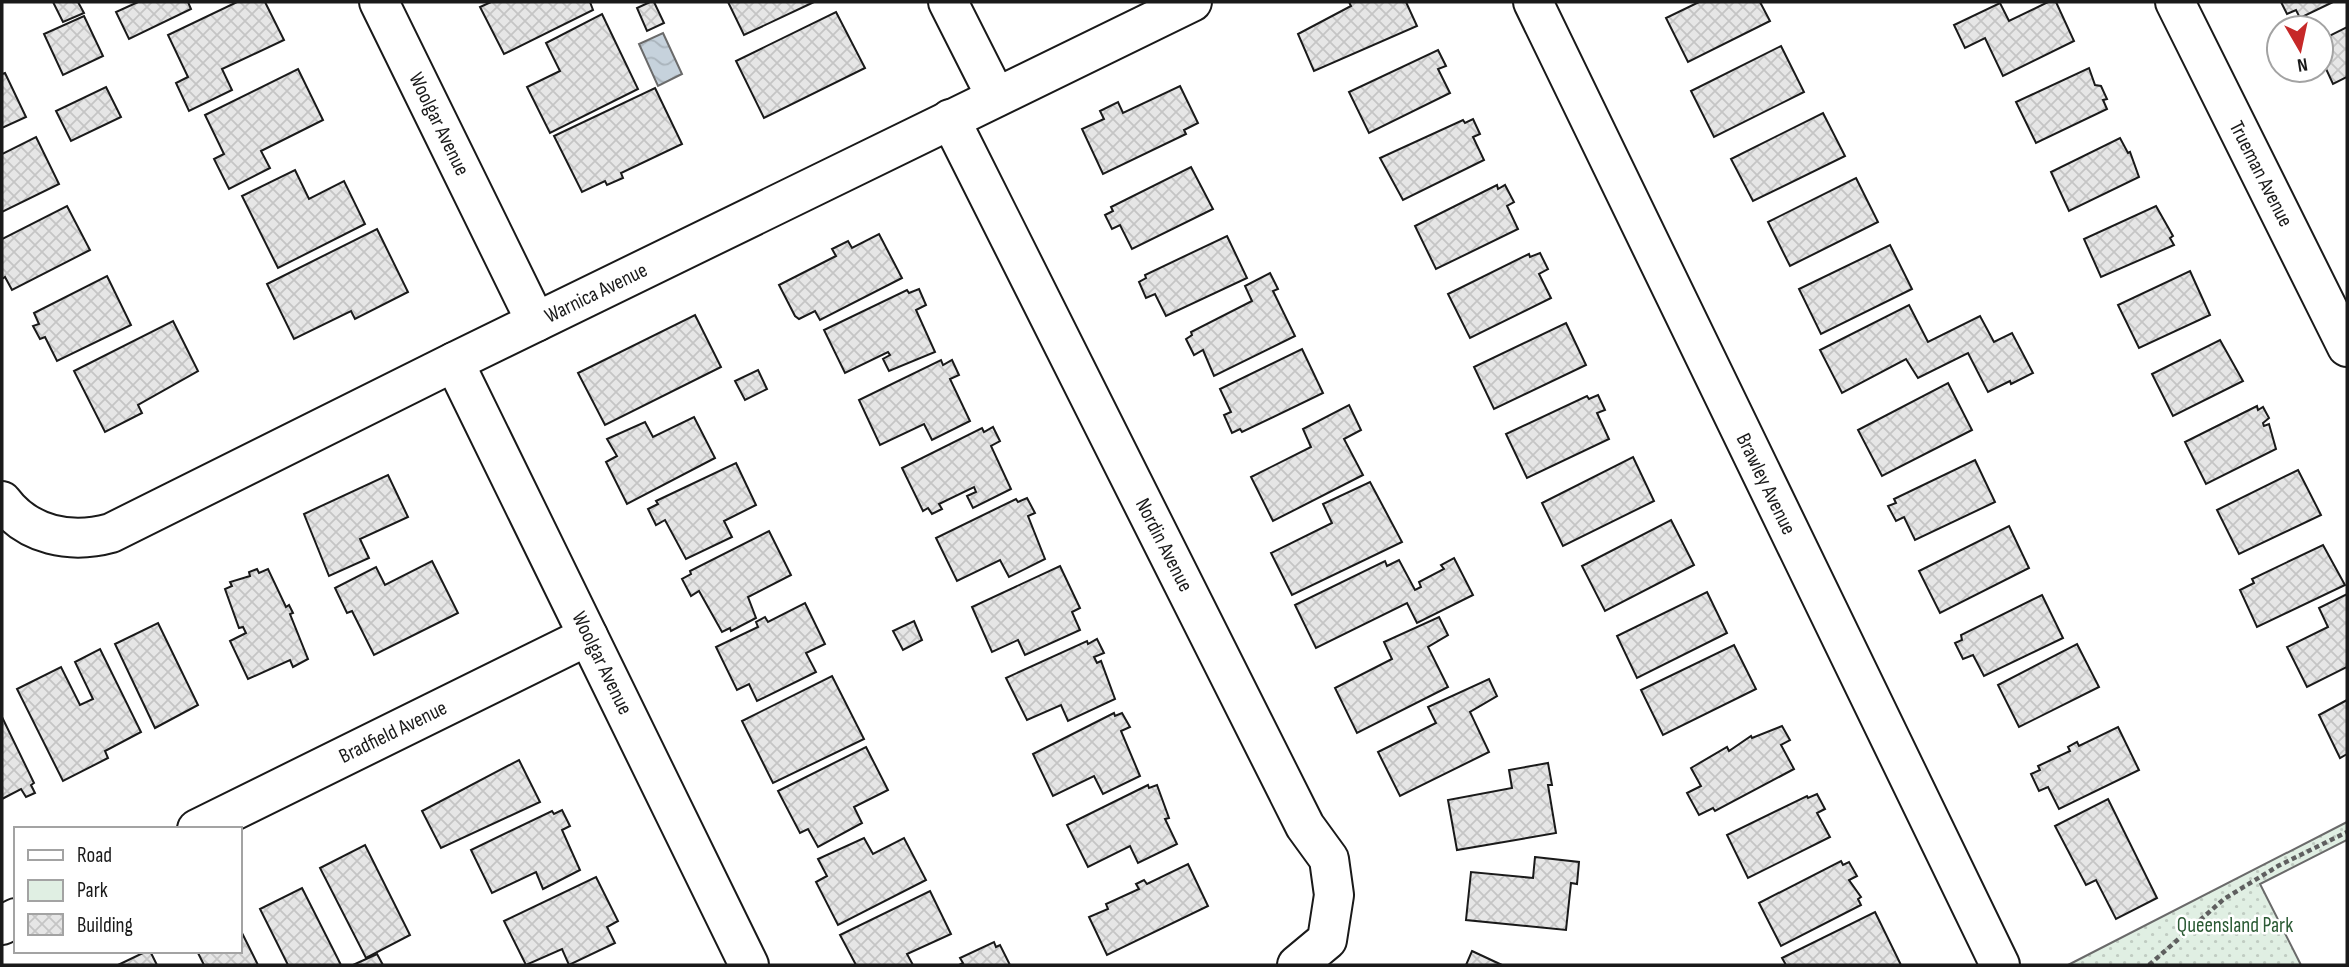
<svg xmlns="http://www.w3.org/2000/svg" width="2349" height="967" viewBox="0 0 2349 967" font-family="'Sofia Sans Condensed',sans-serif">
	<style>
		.green { fill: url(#green-dots); stroke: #6a6a6a; stroke-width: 2 }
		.water { fill: url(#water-waves); stroke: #6a6a6a; stroke-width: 2 }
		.building { fill: url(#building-cross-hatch); stroke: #1a1a1a; stroke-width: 2 }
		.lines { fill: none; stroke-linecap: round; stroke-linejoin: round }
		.minor-casing { stroke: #1a1a1a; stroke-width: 42 }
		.path { stroke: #5f5f5f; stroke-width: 4.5; stroke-dasharray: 5 3.5; stroke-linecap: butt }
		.minor { stroke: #fff; stroke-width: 38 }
		.labels { text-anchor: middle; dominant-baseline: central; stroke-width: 5; stroke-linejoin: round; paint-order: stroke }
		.street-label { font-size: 21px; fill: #1a1a1a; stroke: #fff }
		.park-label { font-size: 21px; fill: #2b5a34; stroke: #fff }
	</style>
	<defs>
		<pattern id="green-dots" width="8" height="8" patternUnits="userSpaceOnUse" patternTransform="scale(1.75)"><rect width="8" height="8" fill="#e0efe3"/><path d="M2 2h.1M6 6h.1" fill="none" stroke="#c0ccc2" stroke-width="1.8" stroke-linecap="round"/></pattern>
		<pattern id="water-waves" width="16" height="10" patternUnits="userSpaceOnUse" patternTransform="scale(1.75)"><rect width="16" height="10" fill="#c6d2dc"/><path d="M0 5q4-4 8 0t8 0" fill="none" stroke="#aab4bc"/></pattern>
		<pattern id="building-cross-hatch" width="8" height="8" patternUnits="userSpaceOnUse" patternTransform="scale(1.75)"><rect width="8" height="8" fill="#e6e6e6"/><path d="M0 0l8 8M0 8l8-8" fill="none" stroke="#c5c5c5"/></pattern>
	</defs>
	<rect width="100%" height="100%" fill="#fff"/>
	<path class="green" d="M2347 822V840L2260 884 2301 965H2068Z"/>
	<path class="water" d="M663 33 682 74 658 86 639 44Z"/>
	<g class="building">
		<path d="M53 2H78L84 13 63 22Z"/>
		<path d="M138 2H188L191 9 129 39 116 12Z"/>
		<path d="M237 2H265L284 40 222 69 232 90 189 111 176 83 188 77 168 35Z"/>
		<path d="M491 2H590L593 10 504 54 480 7Z"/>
		<path d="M650 2H654L664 23 647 31 637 8Z"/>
		<path d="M728 2H814L744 35Z"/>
		<path d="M1349 2H1406L1417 26 1314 71 1298 34 1351 6Z"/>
		<path d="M1699 2H1760L1770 21 1688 62 1666 18Z"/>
		<path d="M2048 2H2056L2074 41 2003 76 1985 38 1965 48 1954 25 2000 3 2009 21Z"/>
		<path d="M2281 2H2333L2300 18 2296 10 2287 14Z"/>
		<path d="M836 12 865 68 764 118 736 61Z"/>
		<path d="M602 14 638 89 550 133 527 87 560 71 546 43Z"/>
		<path d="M84 16 103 56 63 75 44 34Z"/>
		<path d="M2347 27V77L2333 84 2321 58V40Z"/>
		<path d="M1781 46 1804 92 1714 137 1691 91Z"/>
		<path d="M1438 50 1446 66 1438 69 1450 93 1369 133 1349 92Z"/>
		<path d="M2089 68 2095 85 2101 86 2107 99 2103 100 2107 109 2036 143 2016 102Z"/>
		<path d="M298 69 323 120 261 151 270 168 229 189 214 159 224 154 205 115Z"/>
		<path d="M5 73 26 117 2 128V74Z"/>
		<path d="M1180 86 1198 123 1184 130 1186 134 1103 174 1082 129 1104 119 1100 111 1118 102 1123 113Z"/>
		<path d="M106 87 121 117 71 141 56 111Z"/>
		<path d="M655 88 682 144 621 173 623 178 607 185 605 181 582 192 554 136Z"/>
		<path d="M1823 113 1845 156 1753 201 1731 159Z"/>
		<path d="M1473 119 1480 134 1473 137 1484 160 1403 200 1380 158 1463 120 1465 123Z"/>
		<path d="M36 137 59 184 2 212V154Z"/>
		<path d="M2120 138 2128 153 2130 152 2139 177 2069 211 2051 172Z"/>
		<path d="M1191 167 1213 209 1132 249 1120 225 1112 229 1105 215 1113 211 1111 207Z"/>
		<path d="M295 170 309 199 344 181 365 224 278 268 242 196Z"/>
		<path d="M1856 178 1878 222 1790 266 1768 222Z"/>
		<path d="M1497 185 1498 189 1505 185 1514 202 1507 206 1518 229 1436 269 1415 226Z"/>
		<path d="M67 206 90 250 12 290 5 277 2 279V239Z"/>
		<path d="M2156 206 2173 236 2170 238 2174 245 2101 277 2084 239Z"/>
		<path d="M377 229 408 292 355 319 351 311 294 339 267 284Z"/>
		<path d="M879 234 902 278 820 320 815 311 799 319 795 316 779 285 836 256 832 249 848 241 852 248Z"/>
		<path d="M1227 236 1247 278 1166 316 1155 294 1146 298 1139 282 1146 278 1145 275Z"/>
		<path d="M1890 245 1912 289 1821 334 1799 289Z"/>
		<path d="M1540 253 1548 269 1539 274 1551 298 1470 338 1448 294 1529 254 1530 257Z"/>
		<path d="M2190 271 2210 315 2139 348 2118 305Z"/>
		<path d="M1270 273 1278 289 1273 291 1295 336 1214 376 1203 350 1194 355 1186 339 1192 335 1191 332 1252 301 1245 286Z"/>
		<path d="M107 276 131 325 57 361 45 337 40 339 33 326 39 324 34 313Z"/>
		<path d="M919 289 926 305 916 310 935 352 889 371 883 359 890 355 888 352 845 373 824 330 907 290 909 293Z"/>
		<path d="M1909 305 1928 342 1980 316 1994 342 2012 333 2033 373 2011 384 2010 381 1988 392 1968 353 1918 378 1906 359 1842 393 1820 350Z"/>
		<path d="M695 315 721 367 605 425 578 373Z"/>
		<path d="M173 321 198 371 138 405 142 413 105 432 74 371Z"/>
		<path d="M1566 323 1586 365 1494 409 1474 367Z"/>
		<path d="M2220 340 2243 381 2173 416 2152 374Z"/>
		<path d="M1302 349 1323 393 1242 432 1240 429 1232 433 1224 415 1231 412 1220 389Z"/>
		<path d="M941 360 943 365 952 360 959 375 950 379 970 421 932 440 924 424 880 445 859 400Z"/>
		<path d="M758 370 767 389 745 400 735 381Z"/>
		<path d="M1948 383 1972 430 1882 476 1858 430Z"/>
		<path d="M1598 395 1605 410 1597 413 1609 439 1527 478 1506 434 1587 396 1589 399Z"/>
		<path d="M1349 405 1361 430 1344 439 1363 475 1273 521 1251 477 1311 447 1303 429Z"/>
		<path d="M2257 406 2258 410 2263 407 2269 418 2263 423 2264 426 2269 424 2276 449 2206 484 2185 442Z"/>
		<path d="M694 417 715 458 627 504 606 462 617 456 607 439 645 422 653 437Z"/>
		<path d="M993 427 1000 441 991 446 1011 489 973 508 967 496 976 492 974 487 939 504 942 509 932 514 928 508 923 511 902 468 982 428 984 432Z"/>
		<path d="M1633 457 1654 501 1563 546 1542 503Z"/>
		<path d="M1975 460 1995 502 1915 540 1904 517 1896 521 1888 506 1896 503 1894 499Z"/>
		<path d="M736 463 756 505 724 521 732 537 686 559 665 520 656 525 648 509 658 504 656 501Z"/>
		<path d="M2298 470 2321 515 2239 554 2217 510Z"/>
		<path d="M388 475 408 517 360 539 369 558 329 576 304 514Z"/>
		<path d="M1370 482 1402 542 1292 595 1271 553 1332 523 1323 504Z"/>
		<path d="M1027 498 1035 513 1028 516 1045 559 1009 577 1000 560 957 581 936 538 1016 499 1018 502Z"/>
		<path d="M1671 520 1694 565 1605 611 1582 566Z"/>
		<path d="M2009 526 2029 568 1940 613 1919 571Z"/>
		<path d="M769 531 791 575 748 597 756 618 731 631 730 628 722 632 699 591 691 596 682 579 691 574 690 571Z"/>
		<path d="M2323 545 2345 585 2257 627 2240 590 2254 583 2252 579Z"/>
		<path d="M1454 558 1473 595 1417 623 1407 603 1316 648 1295 605 1385 561 1387 566 1399 560 1415 590 1421 587 1419 582 1444 569 1441 565Z"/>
		<path d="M432 561 458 613 374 655 352 611 347 613 335 588 376 567 385 585Z"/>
		<path d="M1060 566 1080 608 1072 612 1080 630 1025 655 1018 640 992 652 972 607Z"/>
		<path d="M257 569 259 573 268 569 286 607 289 605 293 613 290 614 308 659 293 667 290 660 248 679 230 641 246 633 243 627 239 628 225 589 232 586 230 582 250 576 249 572Z"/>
		<path d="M1707 592 1727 633 1637 678 1617 636Z"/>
		<path d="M2347 594V667L2307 687 2287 647 2328 627 2319 608Z"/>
		<path d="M2042 595 2063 638 1984 676 1973 655 1963 659 1955 643 1962 640 1961 635Z"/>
		<path d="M805 603 825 644 806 653 816 672 757 701 749 684 737 690 716 647 758 627 756 622 765 617 768 622Z"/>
		<path d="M1439 617 1448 635 1428 647 1448 687 1357 733 1335 688 1392 659 1384 642Z"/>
		<path d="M914 621 922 640 903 650 893 631Z"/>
		<path d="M158 623 198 705 155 728 115 644Z"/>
		<path d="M1097 639 1104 653 1094 657 1097 663 1101 661 1115 699 1068 721 1061 705 1027 720 1006 678 1087 641 1088 644Z"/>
		<path d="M2077 644 2099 687 2019 727 1998 685Z"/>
		<path d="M1734 645 1756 689 1663 735 1641 690Z"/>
		<path d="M100 649 141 732 105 751 108 758 63 781 17 689 61 667 80 705 93 699 75 662Z"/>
		<path d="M832 676 864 739 773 783 742 721Z"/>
		<path d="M1489 679 1497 696 1470 712 1489 752 1400 796 1378 752 1436 723 1428 707Z"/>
		<path d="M2347 700V754L2340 758 2319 715Z"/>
		<path d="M1114 713 1115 716 1122 713 1130 727 1121 731 1140 776 1103 794 1094 776 1053 796 1033 754Z"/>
		<path d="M2 717 34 783 31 785 35 793 26 797 21 789 2 799Z"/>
		<path d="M1782 726 1790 740 1781 745 1794 769 1715 811 1713 808 1699 815 1687 793 1701 786 1691 768 1727 747 1729 751 1751 736 1752 738Z"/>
		<path d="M2118 727 2139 770 2059 809 2048 787 2039 791 2031 774 2040 770 2038 766 2070 751 2068 747 2077 742 2079 746Z"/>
		<path d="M866 747 888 790 854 807 862 823 818 847 808 829 800 833 778 791Z"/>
		<path d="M519 760 540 802 441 848 422 811Z"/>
		<path d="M1548 763 1552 785H1548L1556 833 1457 850 1448 800 1512 788 1509 770Z"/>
		<path d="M1148 785 1149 788 1157 785 1169 818 1165 819 1177 844 1138 863 1130 846 1088 867 1067 825Z"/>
		<path d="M1817 794 1825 809 1817 813 1830 837 1748 878 1727 835 1807 796 1808 798Z"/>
		<path d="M2108 799 2157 898 2116 919 2096 880 2086 885 2055 826Z"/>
		<path d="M562 810 570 826 562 830 580 870 543 889 536 872 492 893 471 850 552 811 554 814Z"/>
		<path d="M864 838 873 854 904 838 926 880 838 925 816 882 827 876 818 859Z"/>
		<path d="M365 845 410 935 366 958 320 868Z"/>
		<path d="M1535 857 1579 862 1577 884 1571 883 1566 930 1466 920 1471 872 1533 878Z"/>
		<path d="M1841 861 1843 865 1849 862 1857 876 1849 880 1861 897 1858 899 1861 905 1781 946 1759 903Z"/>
		<path d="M1188 864 1208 906 1107 955 1089 917 1108 909 1106 904 1139 889 1136 884 1144 880 1147 884Z"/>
		<path d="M596 877 618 921 607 927 615 943 569 965 562 949 526 965 504 921Z"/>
		<path d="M302 888 341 965H288L260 909Z"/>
		<path d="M930 891 951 934 907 954 913 965H856L840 935Z"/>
		<path d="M1875 912 1901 965H1786L1782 958Z"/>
		<path d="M240 929 258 965H204L197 951H240Z"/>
		<path d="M994 942 996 947 1000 945 1010 965H959L963 963 960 958Z"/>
		<path d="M150 951 157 965H118L147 951Z"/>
		<path d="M1472 951 1502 965H1466Z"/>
		<path d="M377 954 383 965H353Z"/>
	</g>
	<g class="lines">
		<g class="minor-casing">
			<g id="minor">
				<path d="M379 2 536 322"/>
				<path d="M948 2 996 97"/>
				<path d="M1533 2 2000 965"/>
				<path d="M2175 2 2347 347"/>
				<path d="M950 119 1305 826 1329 859 1334 895 1327 940 1297 965"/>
				<path d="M454 362 749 965"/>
				<path d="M2 501C28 536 71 544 111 533L454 362 1192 2"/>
				<path d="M197 829 588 636"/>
				<path d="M2 925 16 918"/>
			</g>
		</g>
		<path class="path" d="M2149 965 2224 899 2278 866 2347 832"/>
		<use href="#minor" class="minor"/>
	</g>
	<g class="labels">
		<g class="street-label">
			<text transform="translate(439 124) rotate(64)">Woolgar Avenue</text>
			<text transform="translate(2261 174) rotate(63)">Trueman Avenue</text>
			<text transform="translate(596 293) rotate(-26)">Warnica Avenue</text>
			<text transform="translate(1766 484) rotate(64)">Brawley Avenue</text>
			<text transform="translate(1164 545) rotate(63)">Nordin Avenue</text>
			<text transform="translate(602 663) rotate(64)">Woolgar Avenue</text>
			<text transform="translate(393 732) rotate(-26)">Bradfield Avenue</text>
		</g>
		<g class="park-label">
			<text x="2235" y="925">Queensland Park</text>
		</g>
	</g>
	<rect width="2349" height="967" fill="none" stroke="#1a1a1a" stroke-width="7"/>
	<rect x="14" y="827" width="228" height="126" fill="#ffffff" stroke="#a3a3a3" stroke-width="2"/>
	<rect x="28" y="850" width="35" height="10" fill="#ffffff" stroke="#a3a3a3" stroke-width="2"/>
	<text x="77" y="862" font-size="21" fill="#1a1a1a">Road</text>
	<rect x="28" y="880" width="35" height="21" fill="#e0efe3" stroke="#a3a3a3" stroke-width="2"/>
	<text x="77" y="897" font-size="21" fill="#1a1a1a">Park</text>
	<rect x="28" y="914" width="35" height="21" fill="url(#building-cross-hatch)" stroke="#a3a3a3" stroke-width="2"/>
	<text x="77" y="932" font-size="21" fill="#1a1a1a">Building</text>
	<g transform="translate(2300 49) rotate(171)"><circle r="33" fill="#ffffff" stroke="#a3a3a3" stroke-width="2"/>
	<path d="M0-5L12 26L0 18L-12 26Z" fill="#c62828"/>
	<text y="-10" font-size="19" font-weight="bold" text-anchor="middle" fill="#1a1a1a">N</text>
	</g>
</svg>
